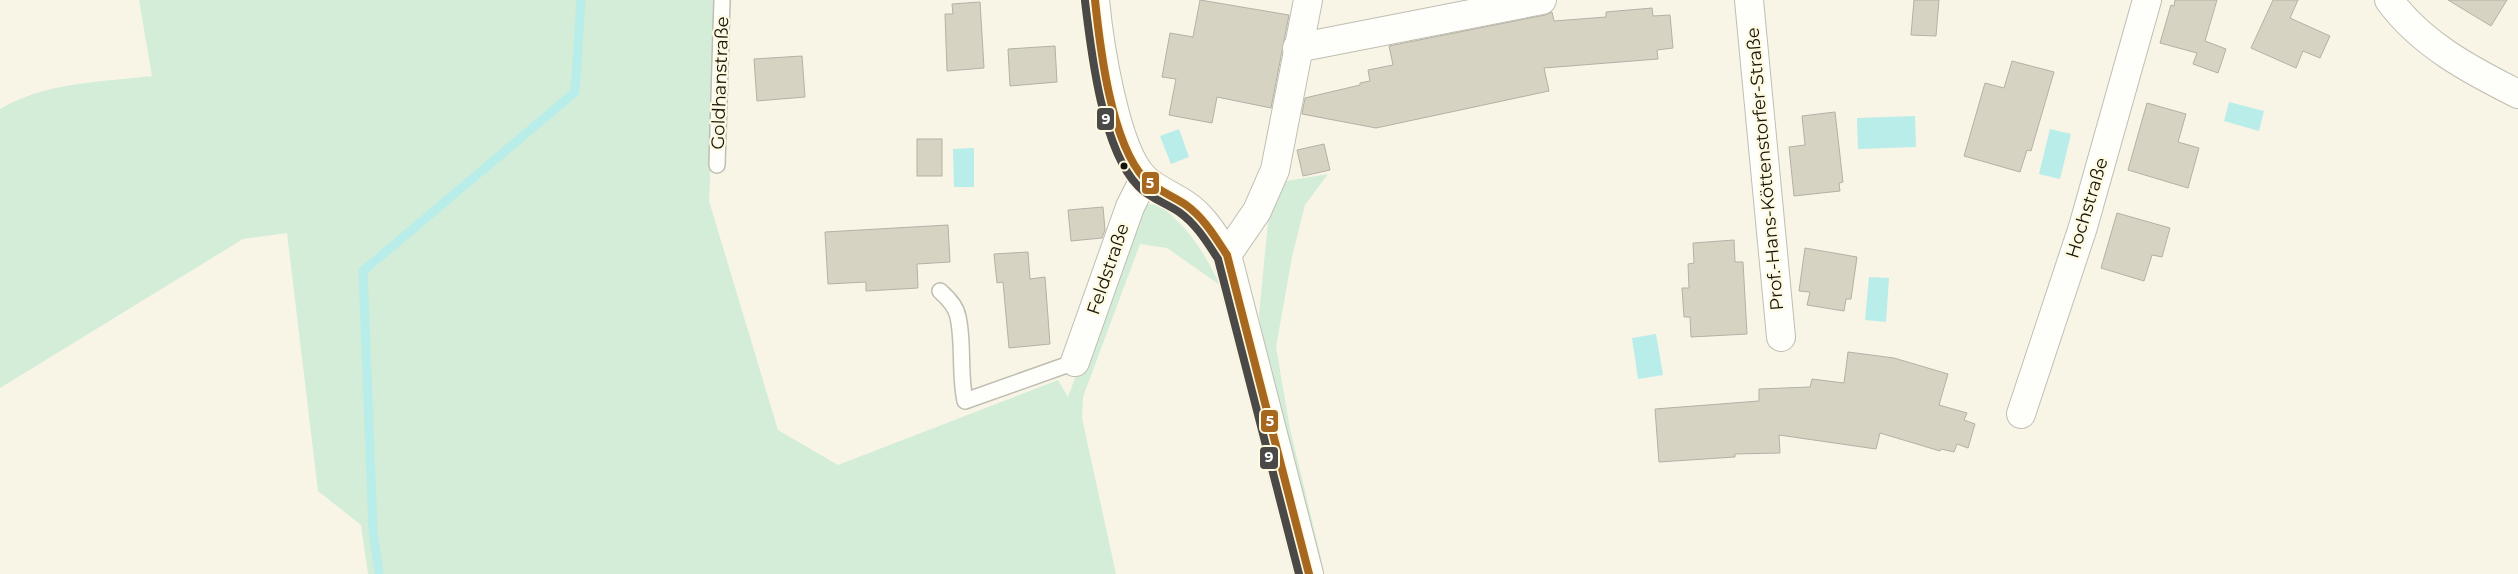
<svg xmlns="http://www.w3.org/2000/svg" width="2518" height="574" viewBox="0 0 2518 574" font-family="Montserrat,sans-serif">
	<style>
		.green { fill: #d3edd8 }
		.water { fill: #b8edea }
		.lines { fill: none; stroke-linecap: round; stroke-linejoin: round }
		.stream { stroke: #b8edea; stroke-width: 9 }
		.building { fill: #d7d3c2; stroke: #b3b1a6 }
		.lane-casing { stroke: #c0beb2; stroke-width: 18 }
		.street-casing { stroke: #c0beb2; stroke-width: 30 }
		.lane { stroke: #fefefb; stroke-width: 15 }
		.street { stroke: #fefefb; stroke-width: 28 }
		.bus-1-casing { stroke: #fef9e1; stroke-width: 11 }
		.bus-2-casing { stroke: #fef9e1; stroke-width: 11 }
		.bus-1 { stroke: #a7671f; stroke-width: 8 }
		.bus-2 { stroke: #4a4948; stroke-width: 8 }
		.bus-dot { fill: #16140a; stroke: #fef9e1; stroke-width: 2 }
		.labels { text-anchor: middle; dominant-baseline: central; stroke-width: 4.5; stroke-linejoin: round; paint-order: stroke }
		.street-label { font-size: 18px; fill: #16140a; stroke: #fef9e1 }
		.line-badge { stroke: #fef9e1; stroke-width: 2 }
		.badge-label { font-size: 14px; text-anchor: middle; font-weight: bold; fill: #fff }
	</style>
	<rect width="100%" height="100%" fill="#f8f5e7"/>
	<g class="green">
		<path d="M139 0H718L709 201 778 430 838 465 1058 380 1068 397 1135 216 1142 205 1158 204C1189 228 1203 250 1220 285L1167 248 1140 244 1083 397 1082 418 1116 574H368L361 525 318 491 287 233 243 239 0 388V109C46 82 101 82 152 76Z"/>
		<path d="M1328 174 1305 205 1292 257 1276 347 1290 429 1325 574 1286 441 1266 361 1259 315 1269 212 1281 182Z"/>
	</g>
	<g class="water">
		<path d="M2229 102 2264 111 2259 131 2224 121Z"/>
		<path d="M1915 116 1916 147 1858 149 1857 118Z"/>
		<path d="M1179 129 1189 157 1171 164 1160 136Z"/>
		<path d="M2050 129 2071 134 2060 179 2039 174Z"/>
		<path d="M974 148V187H954L953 149Z"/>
		<path d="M1869 277 1889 278 1886 322 1865 320Z"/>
		<path d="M1656 334 1663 375 1638 379 1632 338Z"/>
	</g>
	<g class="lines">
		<path class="stream" d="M379 574 373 530 363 271 575 92 581 0"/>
	</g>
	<g class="building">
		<path d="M1200 0 1289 15 1271 108 1217 97 1212 123 1169 115 1176 79 1162 77 1170 33 1193 37Z"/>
		<path d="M1914 0H1939L1936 36 1911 35Z"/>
		<path d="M2175 0H2217L2205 41 2226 49 2218 73 2193 64 2197 53 2160 43 2171 5 2174 6Z"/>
		<path d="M2273 0H2298L2290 18 2330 36 2320 58 2303 51 2296 68 2251 48Z"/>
		<path d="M2448 0H2507L2491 26Z"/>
		<path d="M980 2 984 68 947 71 945 14H953L952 4Z"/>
		<path d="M1652 8 1653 16 1670 15 1673 48 1657 50 1658 59 1544 68 1549 91 1376 128 1302 114 1305 98 1360 85V83L1370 81 1368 70 1393 65 1389 46 1545 15 1552 12 1554 21 1606 17V12Z"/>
		<path d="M1055 46 1057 82 1010 86 1008 49Z"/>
		<path d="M802 56 805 97 757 101 754 59Z"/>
		<path d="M2012 61 2054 72 2031 151 2027 150 2020 172 1964 156 1985 83 2004 88Z"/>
		<path d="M2147 103 2186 114 2178 142 2199 148 2188 188 2128 170Z"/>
		<path d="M1835 112 1843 182 1839 183 1840 191 1794 196 1789 147 1805 145 1802 116Z"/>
		<rect x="917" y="139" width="25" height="37"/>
		<path d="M1324 144 1330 170 1303 176 1297 150Z"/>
		<path d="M1103 207 1105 230 1102 238 1071 241 1068 210Z"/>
		<path d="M2117 213 2170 228 2162 257 2152 255 2144 281 2101 268Z"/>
		<path d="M948 225 950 262 917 264 918 288 866 291V282L828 284 825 232Z"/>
		<path d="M1734 240 1735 262H1743L1747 334 1691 337 1690 317H1684L1682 288H1689L1688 264 1694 263 1693 243Z"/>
		<path d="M1805 248 1857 257 1851 299H1846L1844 311 1807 305 1810 292 1799 291Z"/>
		<path d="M1028 252 1030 279 1045 277 1050 344 1009 348 1003 282 997 283 994 254Z"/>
		<path d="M1848 352 1894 358 1948 374 1939 405 1967 413 1964 420 1975 424 1968 448 1957 444 1954 452 1941 449 1940 451 1880 433 1876 449 1779 435 1780 453 1735 454V457L1659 462 1655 409 1759 401V389L1810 387 1812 379 1844 383Z"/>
	</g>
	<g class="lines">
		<g class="lane-casing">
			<g id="lane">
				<path d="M717 165 722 0"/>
				<path d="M940 291C948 298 956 306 958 317 964 344 959 373 965 401L1075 362"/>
			</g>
		</g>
		<g class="street-casing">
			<g id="street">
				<path d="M1095 0C1099 42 1115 149 1144 178 1155 189 1173 196 1186 205 1204 217 1215 237 1227 255L1309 574"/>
				<path d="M1749 0 1781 337"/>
				<path d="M2389 0C2421 44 2470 70 2518 94"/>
				<path d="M1297 48 1542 0"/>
				<path d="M1227 255 1257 211 1275 170 1308 0"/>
				<path d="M1075 362 1130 207 1144 179"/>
				<path d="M2021 414 2083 227 2147 0"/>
			</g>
		</g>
		<use href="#lane" class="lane"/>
		<use href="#street" class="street"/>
		<g class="bus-1-casing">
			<path id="bus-1" d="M1095 0C1100 48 1111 142 1144 178 1156 190 1173 196 1186 205 1204 218 1215 237 1227 255L1309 574"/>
		</g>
		<g class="bus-2-casing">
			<path id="bus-2" d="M1085 1C1091 51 1102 149 1138 186 1149 198 1166 203 1179 212 1196 224 1207 242 1218 259L1299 574"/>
		</g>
		<use href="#bus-1" class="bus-1"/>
		<use href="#bus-2" class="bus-2"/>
	</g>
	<circle class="bus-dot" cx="1124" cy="166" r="4.5"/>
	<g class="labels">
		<g class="street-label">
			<text transform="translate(720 83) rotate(-88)">Goldhanstraße</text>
			<text transform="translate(1765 169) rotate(-95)">Prof.-Hans-Köttenstorfer-Straße</text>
			<text transform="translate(2087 208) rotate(-73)">Hochstraße</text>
			<text transform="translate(1108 269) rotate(-71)">Feldstraße</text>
		</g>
	</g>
	<g class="line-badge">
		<rect x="1096" y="107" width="19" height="24" rx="5" fill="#4a4948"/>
		<rect x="1141" y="171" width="19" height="24" rx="5" fill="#a7671f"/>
		<rect x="1260" y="409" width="19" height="24" rx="5" fill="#a7671f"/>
		<rect x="1259" y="446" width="20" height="24" rx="5" fill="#4a4948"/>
	</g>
	<g class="badge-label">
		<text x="1106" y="124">9</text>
		<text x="1150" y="188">5</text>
		<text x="1270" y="426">5</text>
		<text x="1269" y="462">9</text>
	</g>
</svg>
